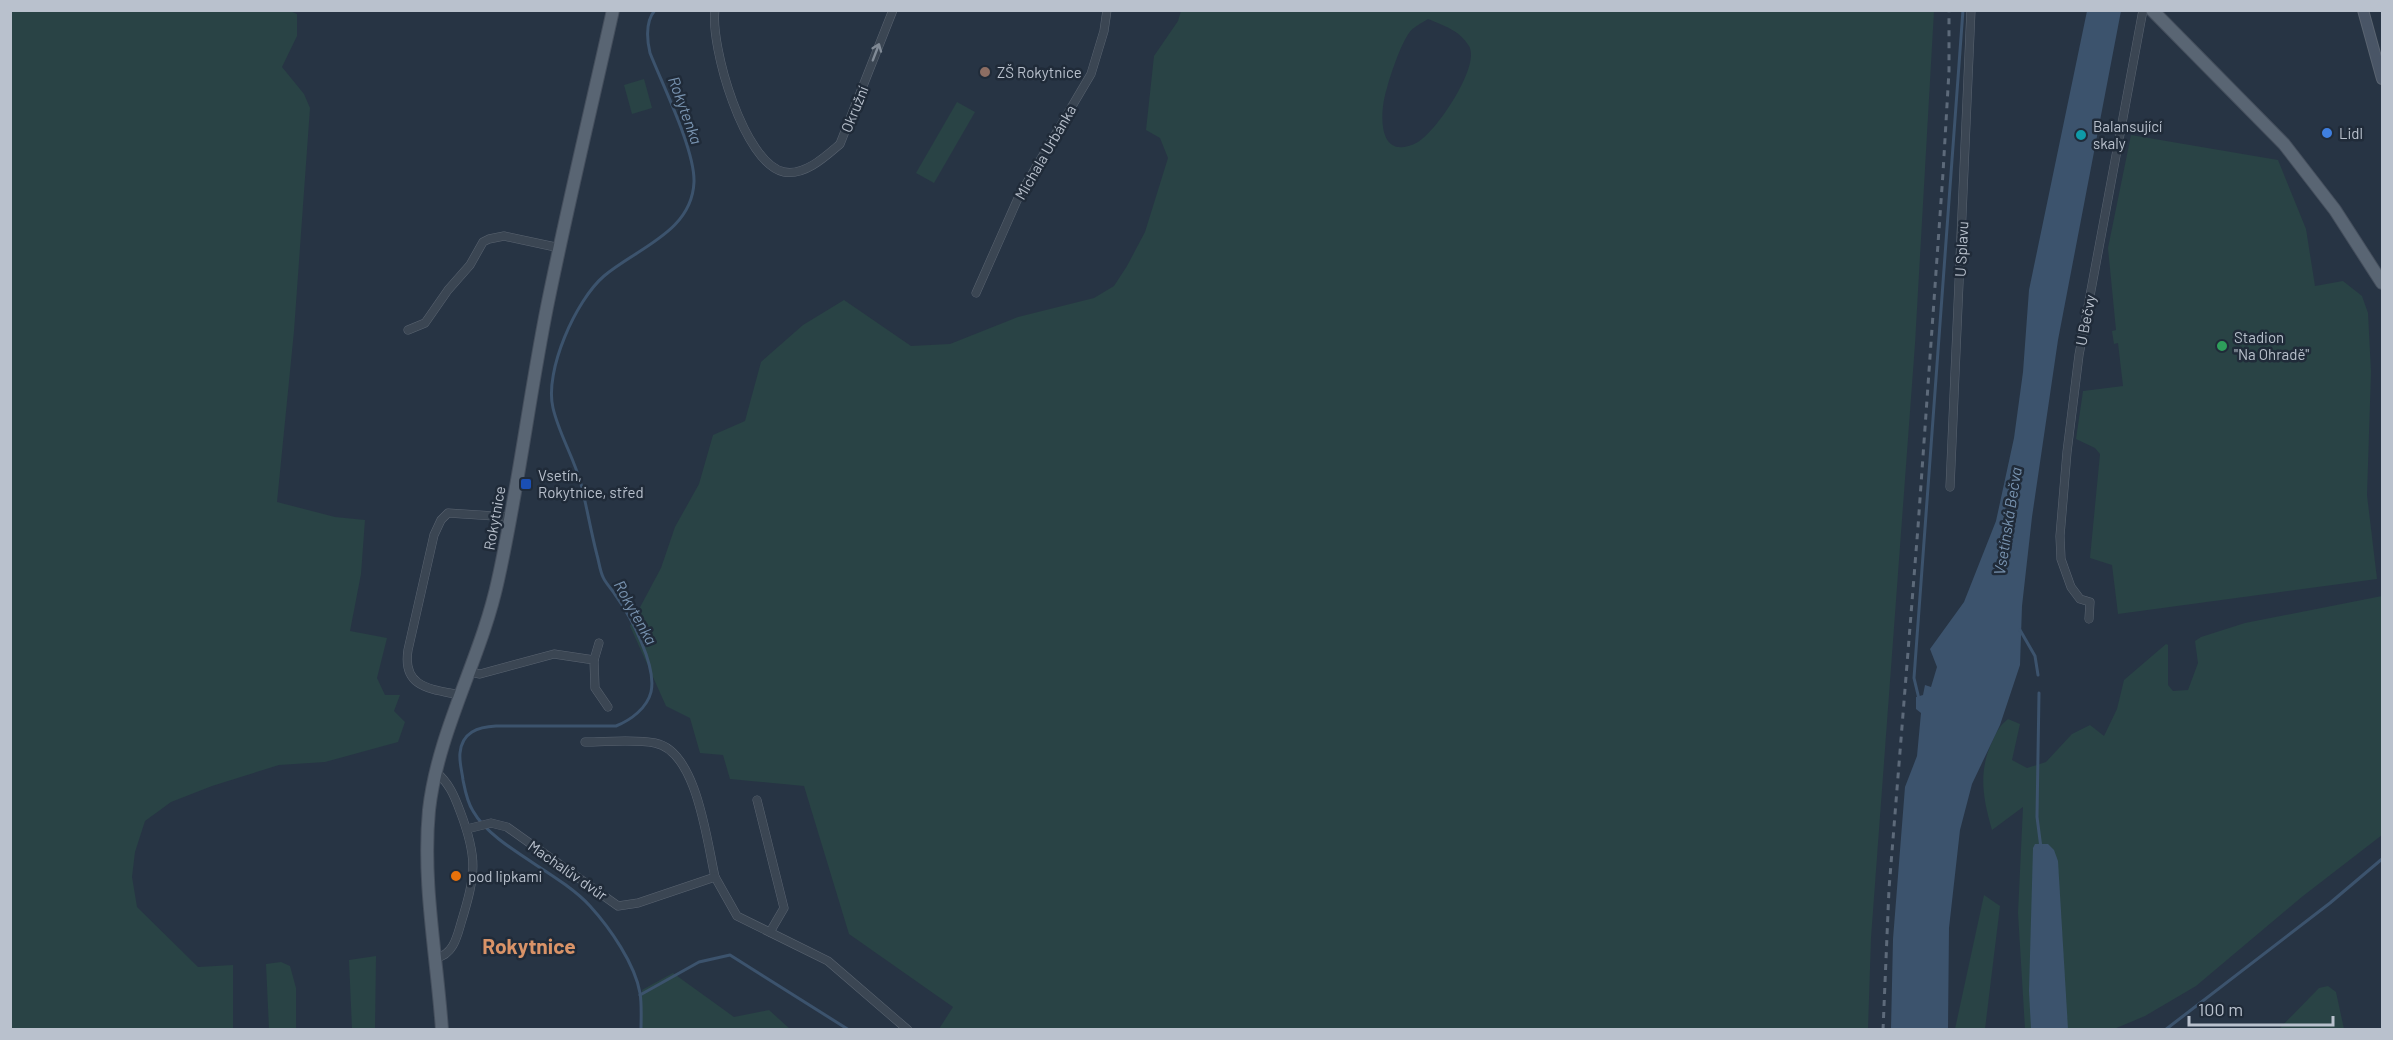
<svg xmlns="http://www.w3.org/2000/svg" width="2393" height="1040" viewBox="0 0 2393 1040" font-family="Barlow,sans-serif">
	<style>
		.green { fill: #294345; fill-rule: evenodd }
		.water { fill: #3c536d }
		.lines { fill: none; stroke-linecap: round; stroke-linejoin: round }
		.stream { stroke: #3c536d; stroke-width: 3 }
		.street-casing { stroke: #5a6471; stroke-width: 9 }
		.secondary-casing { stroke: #5a6471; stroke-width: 12 }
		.primary-casing { stroke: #454f5d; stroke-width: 14 }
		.street { stroke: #3b4653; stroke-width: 8 }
		.secondary { stroke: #495566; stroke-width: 10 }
		.primary { stroke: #596573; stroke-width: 12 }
		.rail { stroke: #5d6a7a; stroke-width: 3; stroke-dasharray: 6 6; stroke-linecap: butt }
		.oneway { stroke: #808a96 }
		.education-dot { fill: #8d6e63; stroke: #202b39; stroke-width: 2 }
		.shop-dot { fill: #3f7fe0; stroke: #202b39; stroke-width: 2 }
		.culture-dot { fill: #0f9aa8; stroke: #202b39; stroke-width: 2 }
		.leisure-dot { fill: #2e9e5b; stroke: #202b39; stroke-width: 2 }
		.transit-dot { fill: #1a4fb4; stroke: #202b39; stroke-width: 2 }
		.food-dot { fill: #e8710a; stroke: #202b39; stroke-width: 2 }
		.labels { text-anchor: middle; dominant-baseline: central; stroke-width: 5; stroke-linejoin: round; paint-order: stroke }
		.poi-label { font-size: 15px; fill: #b9c1cd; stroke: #202b39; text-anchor: start }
		.street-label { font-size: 15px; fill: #b9c1cd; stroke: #202b39 }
		.water-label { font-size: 16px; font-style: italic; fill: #7893b0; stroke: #202b39 }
		.district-label { font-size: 21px; font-weight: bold; fill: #d99368; stroke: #202b39 }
	</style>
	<rect width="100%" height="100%" fill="#273444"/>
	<g class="green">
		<path d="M290 11 297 14V36L282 67 304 94 310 108 294 331 277 502 335 517 365 520 361 574 350 631 387 638 377 678 385 695H400L394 711 405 722 398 742 325 762 279 765 212 786 171 802 145 821 135 852 132 877 137 907 198 967 233 965V1029H11V11Z"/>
		<path d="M1181 11H1934L1915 344 1871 938 1868 1029H939L953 1007 849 934 804 786 730 779 723 755 700 753 690 718 666 706 630 626 661 568 675 527 699 484 713 435 745 421 761 362 803 325 844 300 911 346 950 344 1018 317 1094 298 1114 286 1127 266 1145 232 1168 158 1160 138 1146 130 1154 56 1178 21ZM1428 19C1445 26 1459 30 1469 46 1481 66 1436 132 1418 142 1377 164 1379 112 1387 88 1391 73 1401 44 1409 33 1413 27 1422 23 1428 19Z"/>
		<path d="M644 79 652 108 632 114 624 85Z"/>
		<path d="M957 102 975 112 934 183 916 173Z"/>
		<path d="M2131 135 2278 160 2306 229 2315 286 2343 281 2362 296 2368 313 2371 372 2367 495 2377 579 2118 614 2112 565 2090 558 2100 454 2095 448 2076 439 2083 391 2123 386 2118 343 2114 344 2112 331 2116 330 2108 248Z"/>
		<path d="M2382 596V835L2303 896 2196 986 2145 1016 2114 1029H2025L2018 913 2023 807 1992 830C1983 799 1978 772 1992 742 1996 733 1999 726 2008 719L2020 724 2012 760 2027 768 2046 762 2072 734 2090 725 2104 736 2117 709 2124 680 2166 644 2168 645V685L2173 691 2188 690 2198 663 2195 641 2201 637 2245 623Z"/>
		<path d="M1984 895 2000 906 1985 1029H1955Z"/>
		<path d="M376 956 375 1029H352L349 960Z"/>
		<path d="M281 962 290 966 296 988V1029H269L266 964Z"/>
		<path d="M673 973 734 1017 769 1010 790 1029H641L642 990Z"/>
		<path d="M2328 986 2336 992 2344 1029H2279L2319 988Z"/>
	</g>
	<g class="water">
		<path d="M2087 11H2121L2058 340 2032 517 2022 606 2020 665 2000 725 1972 784 1960 830 1949 928 1948 1029H1891L1893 939 1905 787 1917 756 1921 713 1916 709V697L1923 695 1925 685 1931 687 1937 667 1930 649 1964 602 1996 521 2014 438 2023 372 2029 290Z"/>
		<path d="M2035 844H2048L2054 850 2058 861 2068 1029H2031L2029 991 2033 848Z"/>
	</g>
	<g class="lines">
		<g class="stream">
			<path d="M2020 630 2035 656 2038 675"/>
			<path d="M2039 693 2037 817 2041 848"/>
			<path d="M1919 699 1914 678 1963 10"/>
			<path d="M640 995 699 962 730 955 849 1030"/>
			<path d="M641 1030C641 1018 642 1005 640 993 635 964 610 928 590 906 559 872 493 847 473 811 467 802 465 790 463 780 462 771 459 762 460 753 462 732 478 727 496 726H616C631 720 647 708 651 692 657 666 631 617 616 596 612 589 606 584 603 577 600 571 599 562 597 555 591 532 587 508 581 484 574 458 559 434 553 408 544 371 576 300 604 276 637 248 692 232 694 182 695 150 663 86 650 53 647 40 645 22 655 10"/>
			<path d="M2165 1030 2330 903 2382 859"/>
		</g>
		<g class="street-casing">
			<g id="street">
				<path d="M715 10C710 46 744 164 784 172 805 176 826 156 840 144L893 10"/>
				<path d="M976 293 1019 196 1091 74 1104 31 1107 10"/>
				<path d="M408 330 425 323 448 290 470 265 483 242 489 239 504 236 560 248"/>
				<path d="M1950 487 1971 10"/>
				<path d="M2089 619 2090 602 2080 599 2071 587 2061 559 2060 536 2067 452 2079 355 2143 10"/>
				<path d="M594 660 599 643"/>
				<path d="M469 672 480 674 554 654 594 660 595 688 608 707"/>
				<path d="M460 695C431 689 402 688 408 650L434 535 441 520 448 513 510 517"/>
				<path d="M585 742C606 742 635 739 655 743 697 751 707 842 715 877"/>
				<path d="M436 772C449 783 454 795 460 811 478 858 476 874 461 923 457 937 453 955 436 958"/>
				<path d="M757 800 784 908 770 932"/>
				<path d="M467 829 491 823 507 827 618 906 638 903 715 877 737 916 828 961 908 1030"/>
			</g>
		</g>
		<g class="secondary-casing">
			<path id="secondary" d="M2363 10 2382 79"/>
		</g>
		<g class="primary-casing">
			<g id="primary">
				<path d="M2152 10 2284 144 2335 210 2382 283"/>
				<path d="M442 1030C437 957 422 883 429 810 438 730 481 659 498 580 518 490 529 398 547 307 567 208 591 109 613 10"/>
			</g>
		</g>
		<use href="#street" class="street"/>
		<use href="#secondary" class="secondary"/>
		<use href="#primary" class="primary"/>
		<path class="rail" d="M1883 1030 1889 889 1918 527 1943 173 1949 71V10"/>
	</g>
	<defs><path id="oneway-shaft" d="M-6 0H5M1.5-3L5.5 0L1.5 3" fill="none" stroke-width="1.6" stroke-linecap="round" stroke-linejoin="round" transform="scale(1.5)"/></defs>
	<use class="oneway" href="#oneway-shaft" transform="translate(876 52) rotate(-69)"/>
	<circle class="education-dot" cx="985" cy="72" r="6"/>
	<circle class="shop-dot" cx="2327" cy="133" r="6"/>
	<circle class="culture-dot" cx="2081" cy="135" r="6"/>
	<circle class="leisure-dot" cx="2222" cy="346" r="6"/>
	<rect class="transit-dot" x="520" y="478" width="12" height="12" rx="3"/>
	<circle class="food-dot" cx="456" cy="876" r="6"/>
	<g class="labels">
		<g class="poi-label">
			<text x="997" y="72">ZŠ Rokytnice</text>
			<text x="2093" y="126">Balansující<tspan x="2093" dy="17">skaly</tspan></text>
			<text x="2339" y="133">Lidl</text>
			<text x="2234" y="337">Stadion<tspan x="2234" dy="17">"Na Ohradě"</tspan></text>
			<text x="538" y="475">Vsetín,<tspan x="538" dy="17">Rokytnice, střed</tspan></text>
			<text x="468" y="876">pod lipkami</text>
		</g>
		<g class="street-label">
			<text transform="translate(854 109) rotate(-68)">Okružní</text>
			<text transform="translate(1045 152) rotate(-60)">Michala Urbánka</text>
			<text transform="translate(1961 249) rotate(-87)">U Splavu</text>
			<text transform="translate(2085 320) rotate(-79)">U Bečvy</text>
			<text transform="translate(494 518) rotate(-80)">Rokytnice</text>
			<text transform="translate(568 870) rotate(35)">Machalův dvůr</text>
		</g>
		<g class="water-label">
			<text transform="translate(686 110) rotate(70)">Rokytenka</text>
			<text transform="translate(2007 521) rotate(-81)">Vsetínská Bečva</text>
			<text transform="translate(636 612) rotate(61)">Rokytenka</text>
		</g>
		<g class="district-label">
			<text x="529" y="945">Rokytnice</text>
		</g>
	</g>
	<rect width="2393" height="1040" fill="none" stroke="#b9c1cd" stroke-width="24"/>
	<path d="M2189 1016v9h144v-9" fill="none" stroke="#b9c1cd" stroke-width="3"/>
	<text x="2198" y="1016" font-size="18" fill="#b9c1cd" stroke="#202b39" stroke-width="4.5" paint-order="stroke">100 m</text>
</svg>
